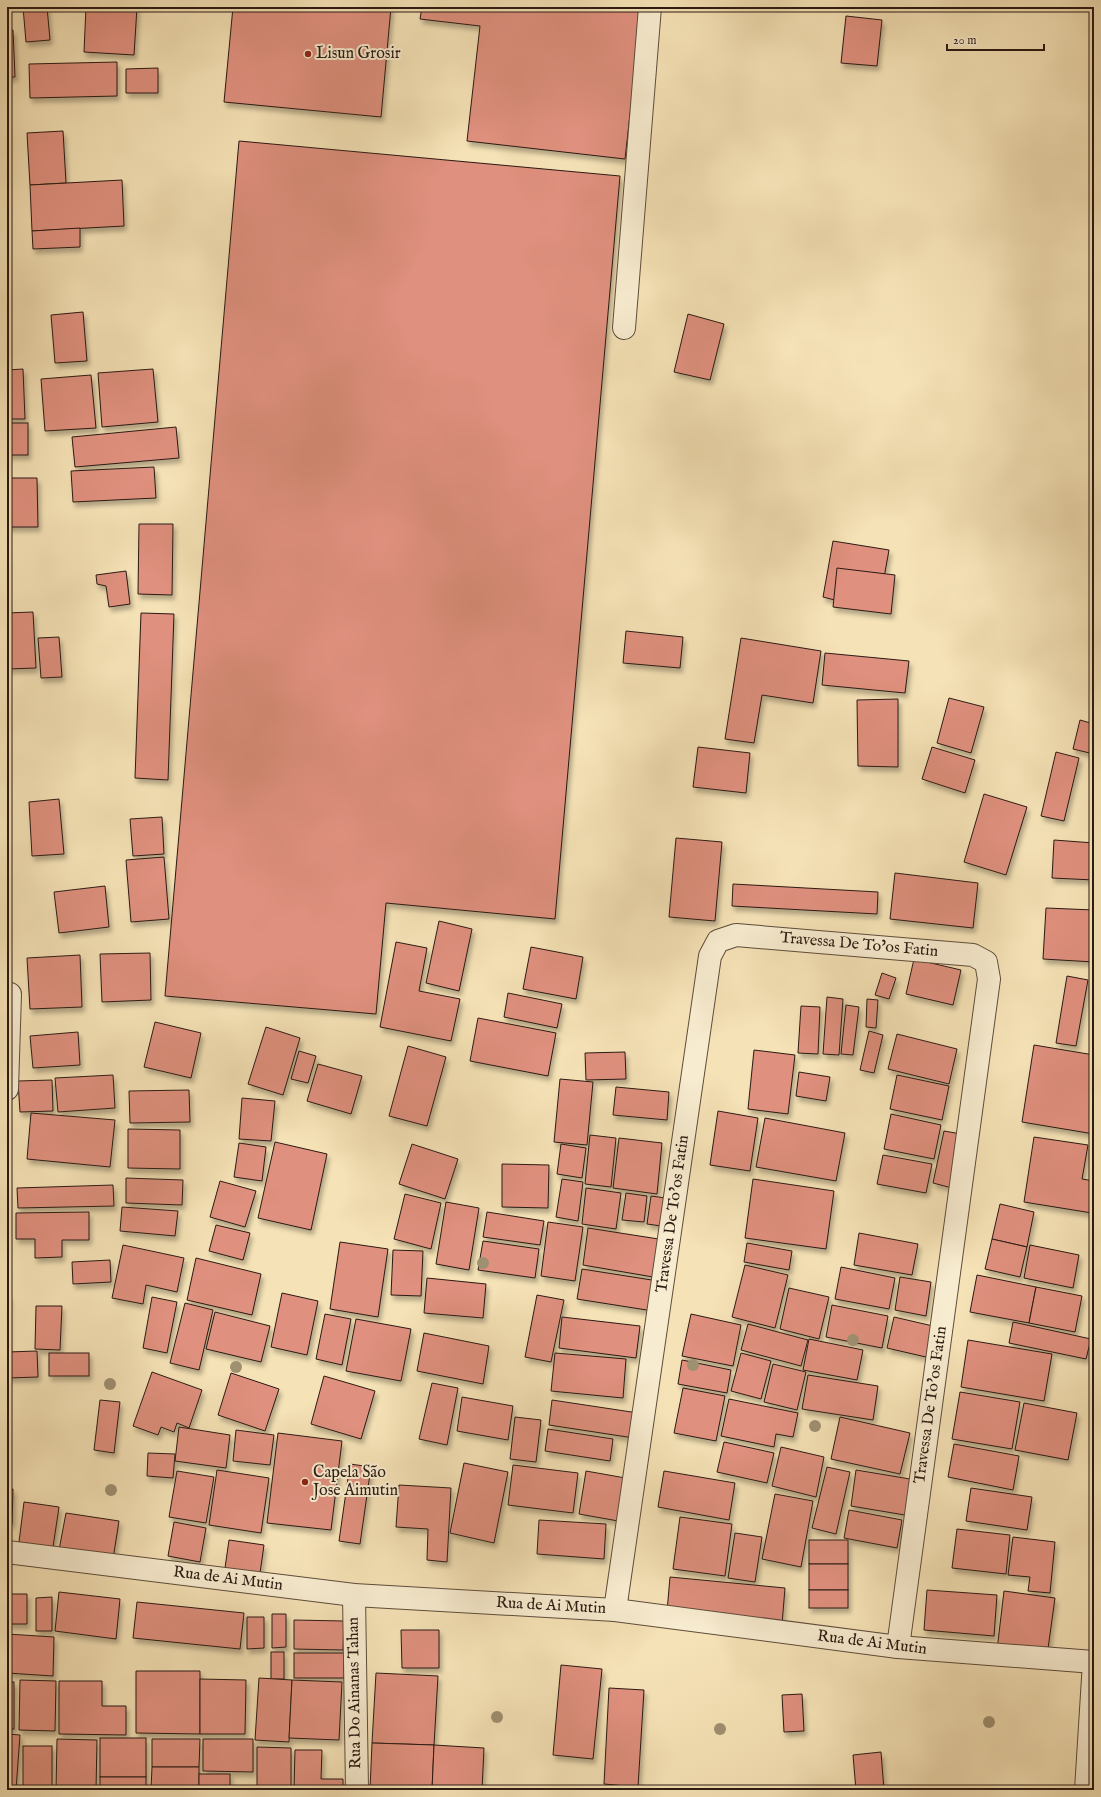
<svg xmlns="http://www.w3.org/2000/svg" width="1101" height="1797" viewBox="0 0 1101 1797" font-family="'IM FELL English',serif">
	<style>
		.building { fill: #df907e; stroke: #2b1a12; filter: url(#shadow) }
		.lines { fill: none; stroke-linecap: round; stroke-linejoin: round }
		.minor-casing { stroke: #5e4c3b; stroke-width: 24 }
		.minor { stroke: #f8ecd0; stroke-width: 22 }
		.tree { fill: #9e9071 }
		.poi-dot { fill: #8f2418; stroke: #f8ecd0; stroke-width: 1.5 }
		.labels { text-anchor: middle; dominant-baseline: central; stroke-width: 4; stroke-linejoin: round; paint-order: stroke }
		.poi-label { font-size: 16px; fill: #2b1a12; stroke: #f8ecd0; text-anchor: start }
		.street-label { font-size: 16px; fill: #2b1a12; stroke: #f8ecd0 }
	</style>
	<defs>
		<filter id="shadow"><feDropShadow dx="2.5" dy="4.5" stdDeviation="2" flood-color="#0004"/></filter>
	</defs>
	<rect width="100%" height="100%" fill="#f5e2b6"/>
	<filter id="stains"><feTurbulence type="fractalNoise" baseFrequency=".005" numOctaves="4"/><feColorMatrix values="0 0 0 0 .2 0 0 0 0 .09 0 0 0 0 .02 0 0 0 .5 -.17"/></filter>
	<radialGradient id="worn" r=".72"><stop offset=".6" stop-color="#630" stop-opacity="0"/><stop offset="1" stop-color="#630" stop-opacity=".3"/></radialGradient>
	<g class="building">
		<path d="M23 7H47L50 40 26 42Z"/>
		<path d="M86 7H137L134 55 84 52Z"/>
		<path d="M233 7H391L381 117 224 102Z"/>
		<path d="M422 7H642L625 159 467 141 480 26 420 19Z"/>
		<path d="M846 16 882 20 877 66 841 63Z"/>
		<path d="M13 30 15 77H7V31Z"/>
		<path d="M117 62V96L30 98 29 64Z"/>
		<path d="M158 68V93H126V69Z"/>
		<path d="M63 131 66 183 30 185 27 133Z"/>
		<path d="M239 141 620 176 555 919 386 903 376 1014 165 996Z"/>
		<path d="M122 180 124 226 32 231 30 185Z"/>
		<path d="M80 228V247L33 249 32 231Z"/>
		<path d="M83 312 87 361 55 363 51 315Z"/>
		<path d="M688 314 724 324 710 380 674 372Z"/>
		<path d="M23 369 25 419H7V370Z"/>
		<path d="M153 369 158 422 102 427 98 373Z"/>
		<path d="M91 375 96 428 45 431 41 379Z"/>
		<rect x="7" y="423" width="21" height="32"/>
		<path d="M176 427 179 458 75 467 72 437Z"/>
		<path d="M154 467 156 498 73 502 71 471Z"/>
		<path d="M7 478H37L38 527H7Z"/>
		<path d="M139 524H173L172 595 138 594Z"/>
		<path d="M833 541 889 550 878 611 823 597Z"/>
		<path d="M837 568 895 575 891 614 833 607Z"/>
		<path d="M126 571 130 604 109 607 106 586 97 584 96 575Z"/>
		<path d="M33 612 36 668 7 669V613Z"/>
		<path d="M141 613 174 614 168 780 135 778Z"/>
		<path d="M626 631 683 637 680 668 623 663Z"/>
		<path d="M59 637 62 677 41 678 38 638Z"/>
		<path d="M741 638 821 651 813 703 762 695 754 743 725 739Z"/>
		<path d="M825 653 909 661 905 693 822 685Z"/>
		<path d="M949 698 984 707 971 753 937 743Z"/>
		<path d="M898 699V767L858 766 857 700Z"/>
		<path d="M1080 720 1094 724V754L1073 749Z"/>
		<path d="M698 747 750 753 746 793 693 787Z"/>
		<path d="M932 747 975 760 965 793 922 779Z"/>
		<path d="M1056 752 1079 758 1064 821 1041 816Z"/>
		<path d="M984 794 1027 807 1006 875 964 862Z"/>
		<path d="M59 799 64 854 32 856 29 802Z"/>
		<path d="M162 817 164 854 133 856 130 819Z"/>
		<path d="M676 838 722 842 715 921 669 917Z"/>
		<path d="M1054 840 1094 843V880L1052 878Z"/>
		<path d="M164 857 169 919 131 922 126 860Z"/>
		<path d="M895 873 978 883 973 928 890 919Z"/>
		<path d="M733 884 878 892 877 914 732 906Z"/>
		<path d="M105 886 109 927 59 933 54 892Z"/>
		<path d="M1046 908 1094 910V962L1043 959Z"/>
		<path d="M439 921 472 929 459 991 426 983Z"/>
		<path d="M396 942 427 948 419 991 460 999 451 1041 380 1027Z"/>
		<path d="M531 947 583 957 576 999 523 989Z"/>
		<path d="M150 953 151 1000 102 1002 100 954Z"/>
		<path d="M80 955 82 1007 30 1009 27 958Z"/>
		<path d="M914 959 961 970 953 1005 906 994Z"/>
		<path d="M882 973 896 978 889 999 875 995Z"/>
		<path d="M1067 976 1088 980 1076 1046 1056 1043Z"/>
		<path d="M508 993 562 1004 557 1028 504 1017Z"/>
		<path d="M827 997 843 999 839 1055 823 1054Z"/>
		<path d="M867 999 878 1000 876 1028 866 1027Z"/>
		<path d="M846 1005 859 1007 853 1055 841 1054Z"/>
		<path d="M801 1006 820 1007 818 1054 798 1053Z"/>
		<path d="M478 1018 556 1033 548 1076 470 1061Z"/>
		<path d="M155 1022 201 1033 191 1078 144 1067Z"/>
		<path d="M266 1027 300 1038 283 1095 248 1084Z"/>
		<path d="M869 1031 883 1035 874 1073 860 1070Z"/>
		<path d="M78 1032 80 1065 33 1068 30 1036Z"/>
		<path d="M897 1034 957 1049 949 1084 888 1069Z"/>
		<path d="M1034 1045 1094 1055V1134L1022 1122Z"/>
		<path d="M408 1046 446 1057 427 1126 389 1116Z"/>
		<path d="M754 1050 795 1055 788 1114 748 1109Z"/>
		<path d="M299 1051 316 1056 308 1083 291 1079Z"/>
		<path d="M625 1052 626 1079 586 1080 585 1053Z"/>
		<path d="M318 1064 362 1076 351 1114 307 1101Z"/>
		<path d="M799 1072 830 1077 826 1101 796 1096Z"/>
		<path d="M113 1075 115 1108 58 1112 55 1078Z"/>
		<path d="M897 1075 949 1086 942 1120 890 1109Z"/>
		<path d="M560 1079 593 1082 587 1145 554 1142Z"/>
		<path d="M52 1080 53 1111 20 1112 18 1081Z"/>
		<path d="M616 1087 669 1092 667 1120 613 1115Z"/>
		<path d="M189 1090 190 1122 130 1123 129 1091Z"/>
		<path d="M242 1098 275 1101 271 1141 239 1139Z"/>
		<path d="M718 1111 758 1118 750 1171 710 1165Z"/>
		<path d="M31 1113 115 1120 110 1167 27 1159Z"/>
		<path d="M891 1114 941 1125 934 1159 884 1149Z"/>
		<path d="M765 1118 845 1133 836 1181 756 1167Z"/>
		<path d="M128 1129 180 1130V1169L128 1168Z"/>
		<path d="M944 1131 967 1135 956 1189 933 1183Z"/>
		<path d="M590 1135 616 1138 611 1187 585 1184Z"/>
		<path d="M1034 1137 1088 1145 1082 1179 1094 1181 1092 1213 1024 1202Z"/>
		<path d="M619 1138 662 1143 657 1194 613 1188Z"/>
		<path d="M275 1142 327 1154 311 1230 258 1218Z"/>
		<path d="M239 1143 266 1147 262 1181 234 1177Z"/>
		<path d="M412 1144 458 1159 445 1199 399 1184Z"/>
		<path d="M561 1144 586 1148 582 1178 557 1174Z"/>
		<path d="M883 1155 932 1164 926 1193 877 1184Z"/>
		<path d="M502 1164 549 1165 548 1208 502 1207Z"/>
		<path d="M126 1178 183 1180 182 1205 126 1203Z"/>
		<path d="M562 1179 583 1182 578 1221 556 1217Z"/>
		<path d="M753 1179 834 1191 826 1249 745 1238Z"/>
		<path d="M220 1181 256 1191 245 1227 210 1217Z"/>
		<path d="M113 1185 114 1206 18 1208 17 1188Z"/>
		<path d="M586 1188 621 1193 616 1229 582 1224Z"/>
		<path d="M626 1193 647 1196 644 1222 622 1220Z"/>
		<path d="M405 1194 441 1203 431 1249 394 1239Z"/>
		<path d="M651 1196 673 1199 669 1227 647 1224Z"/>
		<path d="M446 1202 479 1208 469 1270 436 1264Z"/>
		<path d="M1000 1204 1034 1212 1027 1247 992 1239Z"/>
		<path d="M122 1207 178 1211 175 1236 120 1231Z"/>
		<path d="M89 1212V1240H62V1257L35 1258V1239H16V1213Z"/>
		<path d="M487 1212 544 1221 540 1245 483 1237Z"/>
		<path d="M548 1222 583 1227 575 1281 541 1276Z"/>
		<path d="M216 1225 250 1233 243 1260 209 1251Z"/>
		<path d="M588 1228 665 1240 659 1278 583 1265Z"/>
		<path d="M859 1233 918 1244 912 1275 854 1265Z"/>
		<path d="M992 1239 1027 1247 1020 1277 985 1269Z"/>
		<path d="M483 1241 539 1249 535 1278 478 1270Z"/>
		<path d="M340 1242 388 1249 378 1317 330 1309Z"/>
		<path d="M747 1243 792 1251 789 1270 744 1262Z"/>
		<path d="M123 1245 184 1258 177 1292 146 1285 143 1304 112 1298Z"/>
		<path d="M1030 1245 1079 1255 1073 1288 1024 1278Z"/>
		<path d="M393 1250 423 1251 421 1296 391 1295Z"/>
		<path d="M196 1258 261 1274 252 1315 187 1300Z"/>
		<path d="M110 1260 111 1282 73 1284 72 1262Z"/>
		<path d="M745 1265 788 1275 775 1328 732 1317Z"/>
		<path d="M841 1267 895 1278 889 1309 835 1299Z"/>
		<path d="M582 1269 658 1281 653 1311 577 1299Z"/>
		<path d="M977 1275 1036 1287 1029 1323 970 1312Z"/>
		<path d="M900 1277 931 1282 926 1316 895 1310Z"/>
		<path d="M427 1278 486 1284 483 1318 424 1313Z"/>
		<path d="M1036 1287 1082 1296 1075 1332 1029 1323Z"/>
		<path d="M789 1288 829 1297 819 1339 780 1329Z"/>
		<path d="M282 1293 318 1301 307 1355 271 1347Z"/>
		<path d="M537 1295 564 1300 551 1362 525 1357Z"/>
		<path d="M7 1296H9L8 1347H7Z"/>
		<path d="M152 1297 177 1302 167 1353 143 1348Z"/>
		<path d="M185 1303 213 1310 199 1370 170 1363Z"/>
		<path d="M832 1305 888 1316 882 1348 826 1337Z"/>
		<path d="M36 1306H62L60 1350 35 1349Z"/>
		<path d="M215 1312 270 1326 261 1362 206 1349Z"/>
		<path d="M325 1314 351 1319 342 1365 316 1359Z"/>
		<path d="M691 1314 741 1325 733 1366 682 1356Z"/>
		<path d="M562 1317 640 1326 636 1358 559 1348Z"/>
		<path d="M894 1317 933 1326 926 1357 887 1348Z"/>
		<path d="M356 1319 411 1329 401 1381 346 1371Z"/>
		<path d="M1013 1322 1091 1339 1086 1359 1009 1343Z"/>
		<path d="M748 1324 808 1340 801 1366 741 1350Z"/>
		<path d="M424 1333 489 1346 483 1384 417 1371Z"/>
		<path d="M809 1339 863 1350 857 1380 803 1370Z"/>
		<path d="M968 1340 1052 1354 1044 1401 961 1387Z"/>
		<path d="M37 1351 38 1377 7 1378V1352Z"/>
		<rect x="49" y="1353" width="40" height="23"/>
		<path d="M555 1353 626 1359 623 1398 551 1391Z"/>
		<path d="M741 1353 771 1361 761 1399 731 1391Z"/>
		<path d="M682 1360 731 1370 727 1393 678 1384Z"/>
		<path d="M773 1364 806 1372 797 1410 764 1402Z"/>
		<path d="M152 1372 202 1390 189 1428 177 1423 174 1432 161 1427 158 1435 133 1426Z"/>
		<path d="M231 1373 279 1389 265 1431 218 1415Z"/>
		<path d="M808 1375 878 1386 873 1420 802 1409Z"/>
		<path d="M324 1376 375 1391 361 1439 311 1424Z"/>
		<path d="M432 1383 458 1388 447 1445 419 1439Z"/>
		<path d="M683 1388 725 1396 716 1441 674 1433Z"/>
		<path d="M960 1392 1020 1402 1012 1449 952 1439Z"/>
		<path d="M462 1397 513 1406 508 1440 457 1431Z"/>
		<path d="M729 1399 798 1413 793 1437 776 1434 774 1447 721 1436Z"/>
		<path d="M100 1400 120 1402 114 1453 94 1450Z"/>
		<path d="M552 1400 638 1413 634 1438 549 1425Z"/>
		<path d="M1024 1403 1077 1413 1068 1460 1015 1450Z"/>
		<path d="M515 1417 541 1420 536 1462 510 1459Z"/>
		<path d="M840 1417 910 1433 900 1474 831 1459Z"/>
		<path d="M179 1427 230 1435 226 1468 175 1461Z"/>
		<path d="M548 1429 613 1439 610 1461 545 1451Z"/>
		<path d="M236 1430 274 1435 270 1465 233 1461Z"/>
		<path d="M278 1433 342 1441 331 1530 267 1523Z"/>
		<path d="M724 1442 774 1453 767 1483 717 1472Z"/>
		<path d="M954 1444 1019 1456 1013 1490 948 1477Z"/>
		<path d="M781 1447 824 1457 816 1497 772 1486Z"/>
		<path d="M148 1453 175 1454 173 1478 147 1476Z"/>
		<path d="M464 1463 508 1472 494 1543 450 1533Z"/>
		<path d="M350 1464 371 1467 360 1544 339 1541Z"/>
		<path d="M513 1465 578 1473 573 1513 508 1505Z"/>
		<path d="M827 1467 850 1472 836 1534 812 1528Z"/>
		<path d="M217 1470 269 1478 261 1533 209 1525Z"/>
		<path d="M856 1470 910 1479 905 1515 851 1506Z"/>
		<path d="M177 1471 214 1477 206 1523 169 1517Z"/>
		<path d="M586 1471 631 1479 624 1522 579 1514Z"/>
		<path d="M664 1471 735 1483 729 1520 658 1507Z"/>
		<path d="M399 1485 451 1488 447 1562 427 1560 428 1529 396 1527Z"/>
		<path d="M971 1488 1032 1497 1027 1530 966 1521Z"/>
		<path d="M7 1489H13L12 1524 7 1523Z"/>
		<path d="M775 1494 813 1501 801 1567 762 1559Z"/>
		<path d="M24 1502 59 1507 53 1547 19 1542Z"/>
		<path d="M849 1510 902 1520 897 1548 844 1538Z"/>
		<path d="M66 1513 119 1521 113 1559 59 1550Z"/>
		<path d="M680 1517 732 1524 725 1576 673 1569Z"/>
		<path d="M539 1520 606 1524 604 1559 537 1554Z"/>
		<path d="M174 1522 206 1528 200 1562 168 1556Z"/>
		<path d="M957 1529 1010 1535 1006 1574 952 1568Z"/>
		<path d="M735 1533 762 1537 755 1582 728 1578Z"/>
		<path d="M1013 1537 1055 1542 1050 1593 1028 1591 1030 1577 1008 1575Z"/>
		<path d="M229 1540 264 1545 260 1573 225 1568Z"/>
		<rect x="809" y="1540" width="39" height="24"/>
		<rect x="809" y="1564" width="39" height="26"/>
		<path d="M670 1577 785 1588 782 1624 667 1612Z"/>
		<rect x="809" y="1590" width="39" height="18"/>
		<path d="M927 1590 997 1595 994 1636 924 1630Z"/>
		<path d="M1004 1591 1055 1598 1047 1656 997 1650Z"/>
		<path d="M59 1592 120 1599 116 1639 55 1631Z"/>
		<path d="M8 1594H27V1624H9Z"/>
		<path d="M52 1597V1631H36V1598Z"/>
		<path d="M137 1602 244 1613 240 1649 133 1638Z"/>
		<path d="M272 1614H286V1647L272 1648Z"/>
		<path d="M247 1617H264V1648L247 1649Z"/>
		<path d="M294 1620 344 1621 343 1650 294 1649Z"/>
		<path d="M401 1630H439V1668H402Z"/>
		<path d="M7 1634 54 1637 53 1676 7 1673Z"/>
		<rect x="271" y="1652" width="13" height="27"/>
		<rect x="294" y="1653" width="50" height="25"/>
		<path d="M561 1665 602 1669 593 1759 553 1755Z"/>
		<path d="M136 1671H200V1734L136 1733Z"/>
		<path d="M376 1673 438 1676 434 1745 372 1743Z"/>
		<path d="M259 1678 292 1680 289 1742 255 1740Z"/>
		<path d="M200 1679 246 1680 245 1734H200Z"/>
		<path d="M20 1680 56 1681 55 1731 19 1730Z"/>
		<path d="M292 1680 342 1682 339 1740 289 1738Z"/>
		<path d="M59 1681H102V1706H126V1735L59 1734Z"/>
		<rect x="7" y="1682" width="7" height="47"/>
		<path d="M609 1688 644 1690 638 1787 604 1784Z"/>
		<path d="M802 1694 804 1731 784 1732 782 1695Z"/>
		<path d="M7 1734 20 1735 16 1790H7Z"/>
		<rect x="100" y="1738" width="46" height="39"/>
		<path d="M57 1739 97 1740 96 1790H56Z"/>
		<path d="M152 1739H200L199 1767H152Z"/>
		<path d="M203 1739H253V1772L203 1771Z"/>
		<path d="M372 1743 434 1745 432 1790H370Z"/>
		<path d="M434 1745 484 1748 482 1790H432Z"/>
		<rect x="23" y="1746" width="29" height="44"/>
		<path d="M257 1747 291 1748V1790H257Z"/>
		<path d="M295 1750H322L321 1779H343V1790H294Z"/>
		<path d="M881 1752 884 1790H856L853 1755Z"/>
		<path d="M152 1767H199V1790H151Z"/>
		<rect x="199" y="1774" width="31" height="16"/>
		<rect x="100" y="1777" width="46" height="13"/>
	</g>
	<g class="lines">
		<g class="minor-casing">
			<g id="minor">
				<path d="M624 328 650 7"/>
				<path d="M7 1089 10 994"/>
				<path d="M7 1552 354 1595 615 1610 898 1647 1094 1662"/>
				<path d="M354 1595 357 1790"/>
				<path d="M615 1610 710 956 718 941 736 935 973 955 986 962 989 979 898 1647"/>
				<path d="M1086 1790 1094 1662"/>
			</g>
		</g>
		<use href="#minor" class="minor"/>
	</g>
	<g class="tree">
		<circle cx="483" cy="1263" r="6"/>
		<circle cx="853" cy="1340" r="6"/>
		<circle cx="693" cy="1365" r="6"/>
		<circle cx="236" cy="1367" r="6"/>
		<circle cx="110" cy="1384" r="6"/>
		<circle cx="815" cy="1426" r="6"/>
		<circle cx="111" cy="1490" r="6"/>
		<circle cx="497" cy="1717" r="6"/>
		<circle cx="989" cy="1722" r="6"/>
		<circle cx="720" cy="1729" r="6"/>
	</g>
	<g class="poi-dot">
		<circle cx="308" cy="54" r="4"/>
		<circle cx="305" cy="1482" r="4"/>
	</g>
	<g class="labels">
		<g class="poi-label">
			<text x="316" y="54">Lisun Grosir</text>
			<text x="313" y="1473">Capela São<tspan x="313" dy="18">Jose Aimutin</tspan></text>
		</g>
		<g class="street-label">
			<text transform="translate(859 945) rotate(5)">Travessa De To’os Fatin</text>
			<text transform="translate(673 1214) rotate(-82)">Travessa De To’os Fatin</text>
			<text transform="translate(931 1405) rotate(-82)">Travessa De To’os Fatin</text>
			<text transform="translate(228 1579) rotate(7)">Rua de Ai Mutin</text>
			<text transform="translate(551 1606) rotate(3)">Rua de Ai Mutin</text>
			<text transform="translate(872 1643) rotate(7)">Rua de Ai Mutin</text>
			<text transform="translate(355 1693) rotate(-91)">Rua Do Ainanas Tahan</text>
		</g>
	</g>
	<rect width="1101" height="1797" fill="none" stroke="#f5e2b6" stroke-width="24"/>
	<rect x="8" y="8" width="1085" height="1781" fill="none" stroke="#2b1a12" stroke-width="2"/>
	<rect x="12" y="12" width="1077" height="1773" fill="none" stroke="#2b1a12"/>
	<path d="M947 44v6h97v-6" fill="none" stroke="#2b1a12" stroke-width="2"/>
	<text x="953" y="44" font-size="12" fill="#2b1a12" stroke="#f8ecd0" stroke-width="3" paint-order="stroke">20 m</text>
	<rect width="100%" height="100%" filter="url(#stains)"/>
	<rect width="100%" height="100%" fill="url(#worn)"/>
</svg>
